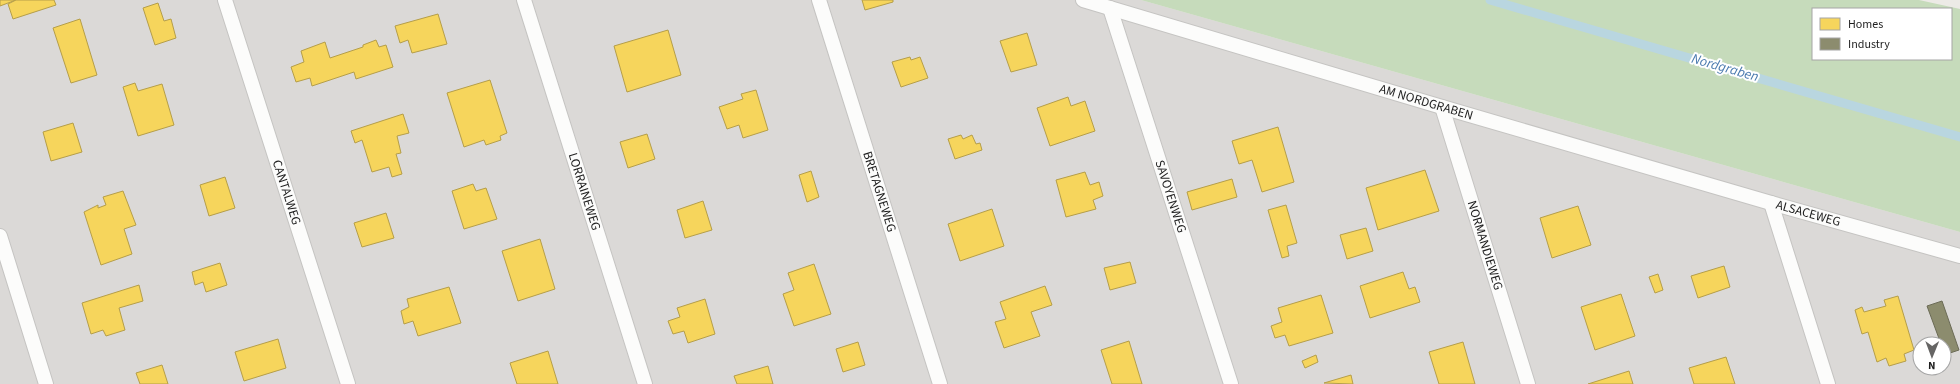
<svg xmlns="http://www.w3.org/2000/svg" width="1960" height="384" viewBox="0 0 1960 384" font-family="'Source Sans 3',sans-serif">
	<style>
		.residential { fill: #dbd9d7; fill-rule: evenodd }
		.forest { fill: #c6dbbb; fill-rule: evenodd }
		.homes { fill: #f6d55c; stroke: #b59e49 }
		.industry { fill: #8c8c6e; stroke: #6b6b56 }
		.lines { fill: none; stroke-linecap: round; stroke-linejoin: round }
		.stream { stroke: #b9d6e0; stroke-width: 9 }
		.lane-casing { stroke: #c5c4c2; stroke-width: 16 }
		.lane { stroke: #fcfcfb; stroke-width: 14 }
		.labels { text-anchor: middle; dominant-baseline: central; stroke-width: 4; stroke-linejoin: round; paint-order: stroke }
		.street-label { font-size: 13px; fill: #1e1e1e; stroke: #fff }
		.water-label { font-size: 14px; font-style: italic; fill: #4979ae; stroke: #fff }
	</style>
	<rect width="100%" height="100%" fill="#eceae6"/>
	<path class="residential" d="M0 0H1141L1960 232V384H0ZM1920 344H1944V368H1920Z"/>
	<path class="forest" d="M1141 0H1919L1960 9V232ZM1813 9H1951V59H1813Z"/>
	<g class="homes">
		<path d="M0 0H16L0 6Z"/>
		<path d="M16 0H54L56 5 13 19 8 4Z"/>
		<path d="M862 0H893V2L865 10Z"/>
		<path d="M158 3 164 21 171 19 176 38 155 45 143 8Z"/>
		<path d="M438 14 447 44 412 53 408 40 400 43 395 26Z"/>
		<path d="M80 19 97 75 71 83 53 28Z"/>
		<path d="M668 30 681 75 627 92 614 46Z"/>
		<path d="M1027 33 1037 65 1011 72 1000 41Z"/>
		<path d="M376 40 379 47 386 45 393 67 356 79 354 72 312 86 310 78 296 82 291 67 304 62 301 51 325 42 330 58 363 47V45Z"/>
		<path d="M910 57 911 60 920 57 928 78 901 87 892 62Z"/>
		<path d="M490 80 507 133 500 136 501 140 486 145 484 140 464 147 447 93Z"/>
		<path d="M135 83 138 91 162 84 174 125 138 136 123 87Z"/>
		<path d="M756 90 768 130 743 138 739 125 727 129 719 107 743 99 741 94Z"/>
		<path d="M1068 97 1071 106 1085 101 1095 131 1050 146 1037 108Z"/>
		<path d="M403 114 409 133 397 136 401 153 396 154 402 174 392 177 389 167 372 172 362 140 355 143 351 131Z"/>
		<path d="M73 123 82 152 51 161 43 132Z"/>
		<path d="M1278 127 1294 182 1262 192 1252 160 1239 164 1232 141Z"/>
		<path d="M647 134 655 159 628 168 620 142Z"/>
		<path d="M961 135 963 139 972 135 976 144 980 143 982 150 955 159 948 139Z"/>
		<path d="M1425 170 1439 211 1378 230 1366 188Z"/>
		<path d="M811 171 819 197 807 202 799 175Z"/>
		<path d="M1085 172 1090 185 1099 182 1103 196 1093 200 1096 209 1066 217 1056 180Z"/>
		<path d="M225 177 235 208 209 216 200 185Z"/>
		<path d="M1232 179 1237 197 1192 210 1187 192Z"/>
		<path d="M473 184 476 191 486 188 497 219 464 229 452 191Z"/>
		<path d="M123 191 136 225 124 229 132 254 101 265 84 212 98 205V208L106 205 103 197Z"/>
		<path d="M703 201 712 230 685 238 677 210Z"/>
		<path d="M1286 205 1297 243 1287 246 1289 256 1282 258 1268 210Z"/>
		<path d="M1578 206 1591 245 1552 258 1540 218Z"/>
		<path d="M992 209 1004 246 960 261 948 224Z"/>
		<path d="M386 213 394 238 362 247 354 223Z"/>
		<path d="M1366 228 1373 251 1347 259 1340 235Z"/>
		<path d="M540 239 555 289 518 301 502 251Z"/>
		<path d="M1130 262 1136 283 1110 290 1104 268Z"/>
		<path d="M220 263 227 285 206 292 203 282 195 285 192 272Z"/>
		<path d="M814 264 831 314 794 326 783 294 794 290 788 273Z"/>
		<path d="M1724 266 1730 287 1698 298 1691 276Z"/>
		<path d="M1403 272 1409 289 1415 287 1420 302 1370 318 1360 286Z"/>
		<path d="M1658 274 1663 290 1655 293 1649 277Z"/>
		<path d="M139 285 143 301 119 308 125 330 106 336 103 330 91 334 82 303Z"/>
		<path d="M1045 286 1052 305 1031 312 1040 336 1004 348 995 322 1006 319 1000 302Z"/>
		<path d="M449 287 461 323 418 336 413 321 404 324 401 311 409 307 407 299Z"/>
		<path d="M1621 294 1635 336 1595 350 1581 307Z"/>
		<path d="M1321 295 1333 333 1289 346 1285 335 1275 338 1271 326 1282 322 1278 308Z"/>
		<path d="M1898 296 1914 350 1904 354 1906 361 1889 366 1886 358 1877 362 1868 332 1862 334 1855 310 1862 307 1864 312 1886 306 1884 300Z"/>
		<path d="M705 299 715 334 688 343 684 331 673 334 668 321 680 317 677 308Z"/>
		<path d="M278 339 286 368 244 381 235 352Z"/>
		<path d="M1129 341 1142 384H1112L1101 350Z"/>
		<path d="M858 342 865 365 843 372 836 349Z"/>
		<path d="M1463 342 1475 384H1439L1429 352Z"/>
		<path d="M548 351 558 384H517L510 363Z"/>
		<path d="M1316 355 1318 362 1305 368 1302 361Z"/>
		<path d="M1726 357 1735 384H1694L1689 368Z"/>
		<path d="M162 365 168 384H140L136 373Z"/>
		<path d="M768 366 773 384H737L734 376Z"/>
		<path d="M1629 371 1633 384H1588Z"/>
		<path d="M1351 375 1353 384 1324 383Z"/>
	</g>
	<path class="industry" d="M1942 301 1959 350 1944 355V344H1941L1927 306Z"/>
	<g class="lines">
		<path class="stream" d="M1490 0 1960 137"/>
		<g class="lane-casing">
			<g id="lane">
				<path id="s1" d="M225 0 348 384"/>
				<path id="s2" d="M524 0 645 384"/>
				<path id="s3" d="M819 0 940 384"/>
				<path id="s4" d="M1083 0 1442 107 1771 203 1960 256"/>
				<path id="s5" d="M1110 8 1231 384"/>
				<path id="s6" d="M1442 107 1528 384"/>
				<path d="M1771 203 1828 384"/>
				<path d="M0 236 46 384"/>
			</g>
		</g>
		<use href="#lane" class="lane"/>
	</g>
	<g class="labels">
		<g class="street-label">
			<text stroke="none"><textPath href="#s4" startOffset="358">AM NORDGRABEN</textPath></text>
			<text stroke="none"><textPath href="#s1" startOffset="202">CANTALWEG</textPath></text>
			<text stroke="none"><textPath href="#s2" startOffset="201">LORRAINEWEG</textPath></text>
			<text stroke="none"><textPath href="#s3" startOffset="201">BRETAGNEWEG</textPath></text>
			<text stroke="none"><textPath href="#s5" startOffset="198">SAVOYENWEG</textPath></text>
			<text stroke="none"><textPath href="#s4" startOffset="756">ALSACEWEG</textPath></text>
			<text stroke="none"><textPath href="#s6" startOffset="145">NORMANDIEWEG</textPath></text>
		</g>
		<g class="water-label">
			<text transform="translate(1725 68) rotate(16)">Nordgraben</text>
		</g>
	</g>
	<rect x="1812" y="8" width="140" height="52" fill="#ffffff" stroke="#a5a5a5"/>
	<rect x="1820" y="18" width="20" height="12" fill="#f6d55c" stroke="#a5a5a5"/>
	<text x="1848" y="28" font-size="12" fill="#1e1e1e">Homes</text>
	<rect x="1820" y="38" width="20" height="12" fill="#8c8c6e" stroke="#a5a5a5"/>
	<text x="1848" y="48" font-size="12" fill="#1e1e1e">Industry</text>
	<g transform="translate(1932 356) rotate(181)"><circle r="19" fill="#ffffff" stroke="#a5a5a5"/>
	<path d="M0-3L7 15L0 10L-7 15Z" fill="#666564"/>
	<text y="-6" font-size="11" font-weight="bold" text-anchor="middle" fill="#1e1e1e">N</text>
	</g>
</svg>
